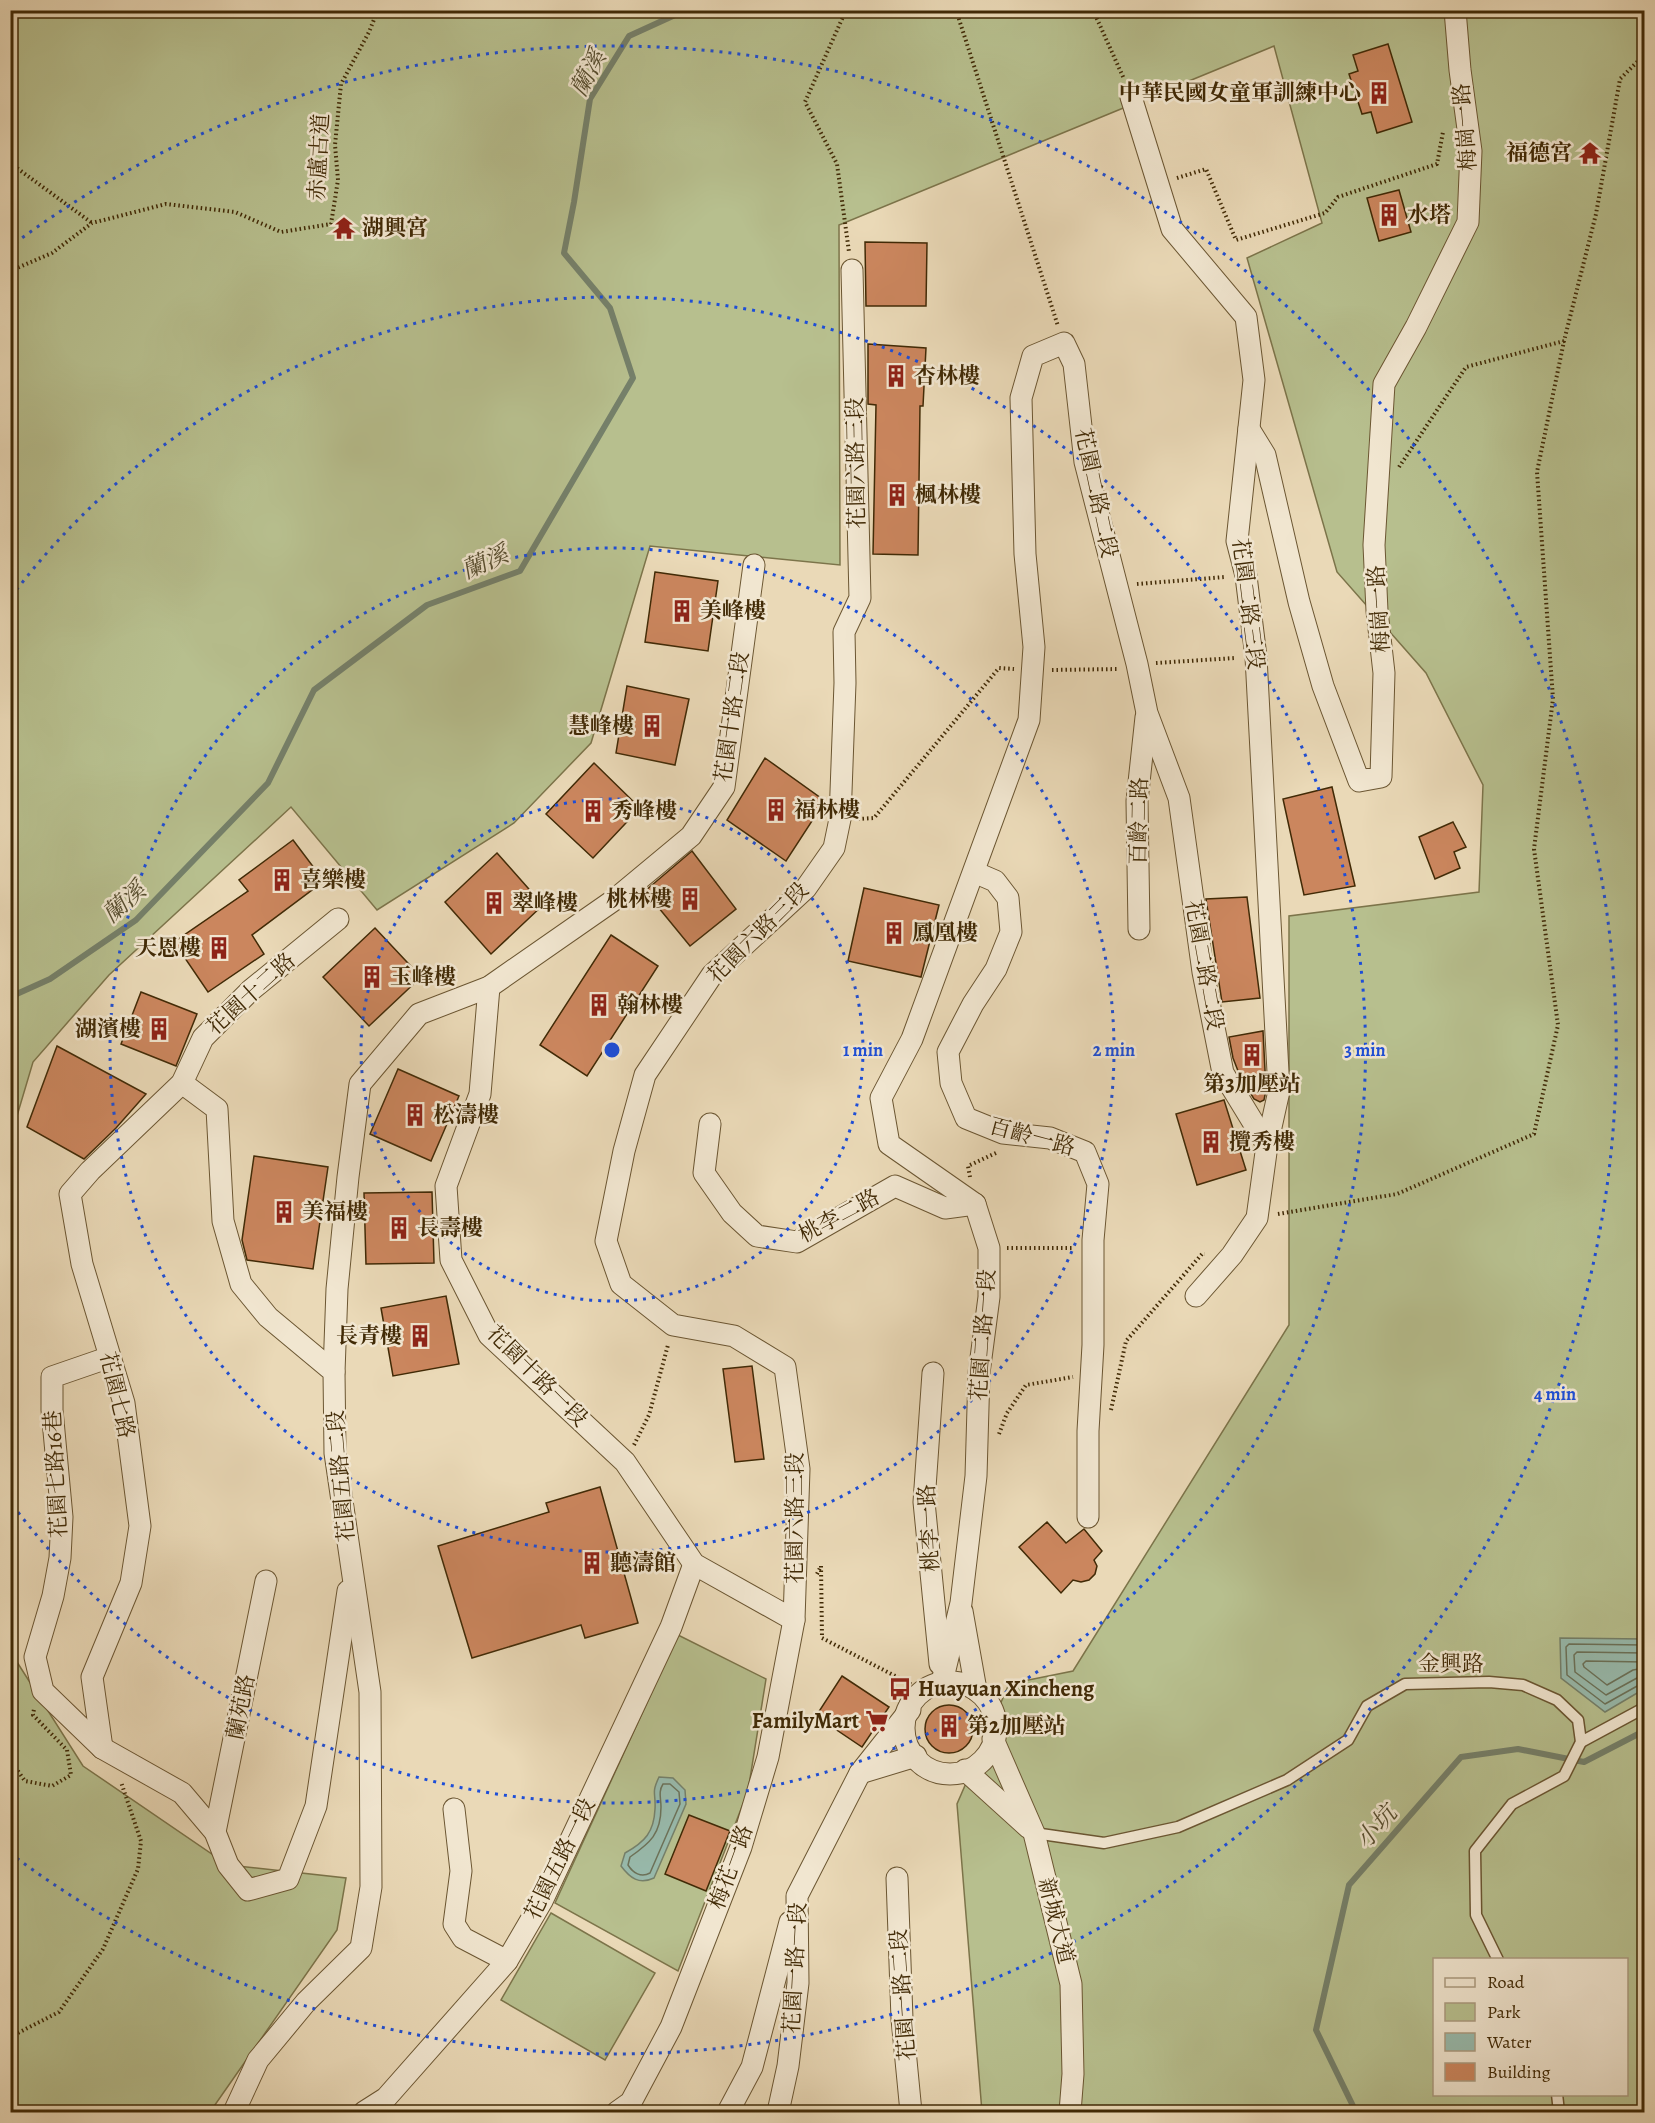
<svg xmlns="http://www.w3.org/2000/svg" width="1655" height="2123" viewBox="0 0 1655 2123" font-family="Alegreya,'Noto Serif TC',serif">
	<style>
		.green { fill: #b7bf8e; stroke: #7c744a; stroke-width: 1.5; fill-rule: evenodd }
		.water { fill: #98baac; stroke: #75806a; stroke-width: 1.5 }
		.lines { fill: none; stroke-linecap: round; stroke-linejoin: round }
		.shore { stroke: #6c7259; stroke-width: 1.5 }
		.stream { stroke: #75806a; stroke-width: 6 }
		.building { fill: #cb865e; stroke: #412a06; stroke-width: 1.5 }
		.lane-casing { stroke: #6b5632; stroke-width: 13 }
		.street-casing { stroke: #6b5632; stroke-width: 23 }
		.path { stroke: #412a06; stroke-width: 4; stroke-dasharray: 1.5 3; stroke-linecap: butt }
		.lane { stroke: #f1e6d0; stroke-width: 10 }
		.street { stroke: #f1e6d0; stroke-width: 21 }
		.ring { fill: none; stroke: #1d4ed8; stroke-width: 3; stroke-dasharray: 3 6 }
		.labels { text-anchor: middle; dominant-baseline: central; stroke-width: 5; stroke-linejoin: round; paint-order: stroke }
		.poi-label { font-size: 22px; font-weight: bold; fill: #412a06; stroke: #f1e6d0; text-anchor: start }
		.street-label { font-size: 22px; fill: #412a06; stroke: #f1e6d0 }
		.water-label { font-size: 24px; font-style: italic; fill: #574e30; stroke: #f1e6d0 }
		.centre { fill: #1d4ed8; stroke: #f1e6d0; stroke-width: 3 }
		.ring-label { font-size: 18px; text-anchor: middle; font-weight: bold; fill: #1d4ed8; stroke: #f1e6d0; stroke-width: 5; stroke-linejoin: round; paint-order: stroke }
	</style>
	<rect width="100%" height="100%" fill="#ead9b7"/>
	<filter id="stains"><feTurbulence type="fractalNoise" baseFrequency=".00333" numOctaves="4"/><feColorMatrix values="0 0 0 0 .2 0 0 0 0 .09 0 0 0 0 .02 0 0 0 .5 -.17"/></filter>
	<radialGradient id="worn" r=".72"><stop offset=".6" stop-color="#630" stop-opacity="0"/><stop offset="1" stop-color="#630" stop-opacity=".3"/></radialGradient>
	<g class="green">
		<path d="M11 11H1644V2112H982L957 1804 1009 1684 1073 1671 1289 1325V916L1479 892 1483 785 1426 673 1337 572 1247 258 1322 223 1274 46 839 225 840 565 650 546 591 743 514 823 377 910 291 807 109 975 33 1062 11 1136ZM1434 1960H1626V2094H1434Z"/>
		<path d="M678 1635 766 1679 748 1791 678 1971 555 1903Z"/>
		<path d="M10 1651 83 1766 228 1865 346 1878 337 1930 210 2112H11Z"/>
		<path d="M551 1913 655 1973 605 2060 501 2000Z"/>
	</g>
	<g class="water">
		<path d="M1560 1638 1644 1639V1689L1605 1712 1561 1678Z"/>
		<path d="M659 1777 673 1778 685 1790 686 1804 654 1878C639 1885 630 1878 621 1866L625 1853C645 1842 654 1832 655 1809 656 1792 651 1794 659 1777Z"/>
	</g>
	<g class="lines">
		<g class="shore">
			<path d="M1644 1645 1569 1644 1566 1647 1567 1675 1605 1704 1639 1685 1644 1684"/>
			<path d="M1644 1653 1577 1652 1574 1655 1575 1672 1606 1695 1637 1678 1644 1677"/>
			<path d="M1644 1662 1586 1661 1583 1664 1584 1667 1607 1685 1633 1670 1644 1668"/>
			<path d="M663 1784H670L679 1792 680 1804 650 1873C641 1878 633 1873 628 1865L630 1857C650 1843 661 1834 661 1807 661 1798 658 1792 663 1784Z"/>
		</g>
		<g class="stream">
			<path d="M10 997 50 979 136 920 268 783 314 690 427 605 520 571 633 378 610 308 564 253 574 202 590 99 629 36 686 10"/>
			<path d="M1356 2112 1316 2030 1349 1885 1461 1757 1518 1749 1584 1762 1644 1731"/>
		</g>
	</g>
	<g class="building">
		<path d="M1388 44 1412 122 1377 133 1371 112 1362 114 1349 74 1358 71 1353 55Z"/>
		<path d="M1399 190 1411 232 1379 241 1367 198Z"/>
		<path d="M865 242 927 243 926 306H866Z"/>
		<path d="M868 344 926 348 923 406H920L918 555 873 554 876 405 868 404Z"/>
		<path d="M655 572 718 581 708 651 645 642Z"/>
		<path d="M627 686 689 699 675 765 616 753Z"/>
		<path d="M765 758 825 801 786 861 727 820Z"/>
		<path d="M594 763 640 808 593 858 546 814Z"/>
		<path d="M1332 787 1355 886 1304 895 1283 799Z"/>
		<path d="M1453 822 1466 847 1454 852 1460 868 1435 879 1419 837Z"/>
		<path d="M293 840 324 881 252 935 264 954 208 992 174 942 248 891 239 880Z"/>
		<path d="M692 851 736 909 690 946 645 891Z"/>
		<path d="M497 853 543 905 491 954 445 902Z"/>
		<path d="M864 888 939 905 921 977 848 961Z"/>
		<path d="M1247 897 1260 998 1222 1002 1206 899Z"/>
		<path d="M375 928 421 977 369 1026 323 977Z"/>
		<path d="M611 935 658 966 587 1076 540 1045Z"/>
		<path d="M141 992 197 1014 176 1066 121 1044Z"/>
		<path d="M1263 1031 1266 1090 1264 1100 1260 1102 1254 1099 1240 1076 1233 1058 1229 1037Z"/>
		<path d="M57 1046 146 1094 116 1128 84 1159 27 1127Z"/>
		<path d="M398 1069 459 1096 431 1161 370 1134Z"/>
		<path d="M1224 1100 1246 1170 1197 1185 1176 1114Z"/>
		<path d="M254 1156 328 1167 313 1269 247 1260 242 1240Z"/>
		<path d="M432 1192 434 1263 366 1264 364 1193Z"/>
		<path d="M446 1296 459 1364 393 1376 381 1308Z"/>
		<path d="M752 1366 764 1459 735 1462 723 1369Z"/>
		<path d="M600 1487 638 1623 585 1638 581 1625 472 1658 438 1546 549 1512 546 1503Z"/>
		<path d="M1047 1522 1066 1543 1084 1529 1102 1551 1094 1560 1097 1566 1095 1574 1089 1580 1081 1582 1073 1580 1061 1593 1019 1547Z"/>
		<path d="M842 1676 889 1707 862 1747 816 1716Z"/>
		<circle cx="949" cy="1729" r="24"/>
		<path d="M689 1815 730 1831 706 1891 665 1874Z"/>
	</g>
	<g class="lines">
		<g class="lane-casing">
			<g id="lane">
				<path d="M1581 1742 1644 1708"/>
				<path d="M1034 1833 1104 1843 1178 1827 1287 1780 1348 1740 1367 1706 1405 1684 1489 1682 1523 1685 1557 1700 1578 1720 1581 1742 1564 1776 1512 1804 1475 1851 1476 1915 1498 1960"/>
				<path d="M1557 2094 1559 2112"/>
			</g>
		</g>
		<g class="street-casing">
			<g id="street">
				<path d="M1131 97 1172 229 1246 317 1254 380 1237 541 1246 576 1256 657 1279 1091 1267 1145 1257 1218 1232 1255 1196 1296"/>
				<path d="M1249 429 1265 455 1299 602 1323 686 1359 781 1381 777 1384 673 1377 611 1374 545 1384 384 1416 327 1468 222 1471 151 1460 70 1455 10"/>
				<path d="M974 872 995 881 1008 898 1011 932 996 969 973 1004 948 1052 951 1083 966 1118 1003 1133 1050 1138 1085 1152 1098 1184 1093 1240V1345L1088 1431V1517"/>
				<path d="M1139 929 1137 801 1146 717"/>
				<path d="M489 987 480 1094 446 1186 451 1260 489 1335 625 1462 694 1564 794 1620"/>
				<path d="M182 1083 217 1109 223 1221 241 1284 268 1317 334 1372 335 1453 370 1692 371 1887 361 1948 306 2002 258 2060 234 2112"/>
				<path d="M710 1124 704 1173 732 1213 757 1236 797 1242 895 1186 945 1208 975 1204"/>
				<path d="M110 1357 52 1377V1410L62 1517 60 1558 53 1596 35 1657 43 1691 102 1748 182 1793 215 1832 228 1865 248 1890 288 1879 316 1806 348 1591"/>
				<path d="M334 1372 337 1289 348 1177 360 1084 419 1014 489 987 614 900 691 836 724 787 754 565"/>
				<path d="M933 1373 924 1502 940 1664"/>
				<path d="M962 1611 976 1690"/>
				<path d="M942 1682 961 1603 976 1476 979 1373 989 1297V1248L975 1204 889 1144 881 1098 912 1039 1029 720 1034 647 1025 554 1021 398 1033 356 1064 343 1074 364 1085 462 1137 664 1147 713 1179 798 1203 972 1223 1073 1267 1145"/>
				<circle cx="950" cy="1728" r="46"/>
				<path d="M993 1739 1034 1833 1071 1984 1073 2074 1070 2112"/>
				<path d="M102 1748 92 1677 131 1583 140 1526 124 1403 82 1264 70 1194 90 1171 182 1083 203 1038 251 990 338 919"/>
				<path d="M965 1770 1029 1828"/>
				<path d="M860 1773 916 1756"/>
				<path d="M454 1809 461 1871 454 1924 463 1938 507 1961"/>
				<path d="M215 1832 266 1581"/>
				<path d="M897 1878 902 2019 911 2112"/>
				<path d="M364 2112 386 2098 507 1961 542 1901 671 1627 694 1564"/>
				<path d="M617 2112 631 2102 671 2027 741 1847 768 1757 794 1620 799 1469 785 1367 734 1336 673 1325 621 1284 606 1241 624 1151 645 1075 712 975 806 888 834 848 840 819 845 683 844 632 860 598 852 270"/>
				<path d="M728 2112 752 2067 790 1922"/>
				<path d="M778 2112 788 2066 798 1983 797 1896 860 1773 910 1710"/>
			</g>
		</g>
		<g class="path">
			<path d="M846 10 805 102 837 164 849 252"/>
			<path d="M956 10 1058 326"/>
			<path d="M1093 10 1124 79"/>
			<path d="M10 163 92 223"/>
			<path d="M1177 178 1206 169 1236 240 1325 213 1338 197 1437 164 1443 132"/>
			<path d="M10 271 52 253 92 223 166 204 235 212 281 232 331 224 338 180 335 145 341 84 369 32 375 17 373 10"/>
			<path d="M1399 467 1466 367 1564 341 1596 214 1620 79 1644 55"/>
			<path d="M1137 584 1225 577"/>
			<path d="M1156 663 1235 658"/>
			<path d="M1052 670 1119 669"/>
			<path d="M858 819 874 818 999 668 1014 669"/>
			<path d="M970 1177 968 1166 998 1152"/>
			<path d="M1278 1214 1397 1194 1534 1134 1558 1025 1534 849 1553 699 1537 472 1564 341"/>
			<path d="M1007 1248H1074"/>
			<path d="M1111 1410 1126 1341 1202 1254H1205"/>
			<path d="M999 1434 1007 1413 1026 1385 1073 1377"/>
			<path d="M634 1445 649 1415 668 1345"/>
			<path d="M817 1574 821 1566 822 1638 924 1691"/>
			<path d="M10 1760 25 1781 52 1786 71 1775 67 1750 33 1715 34 1709"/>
			<path d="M10 2037 59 2012 103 1949 138 1869 141 1841 121 1782"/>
		</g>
		<use href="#lane" class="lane"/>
		<use href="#street" class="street"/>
	</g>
	<g class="ring">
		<circle cx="612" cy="1050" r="251"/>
		<circle cx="612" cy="1050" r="502"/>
		<path d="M11 597A753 753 0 1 1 11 1503"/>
		<path d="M15 243A1004 1004 0 1 1 15 1857"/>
	</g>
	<defs>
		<g id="building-bare" transform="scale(1.8)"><path d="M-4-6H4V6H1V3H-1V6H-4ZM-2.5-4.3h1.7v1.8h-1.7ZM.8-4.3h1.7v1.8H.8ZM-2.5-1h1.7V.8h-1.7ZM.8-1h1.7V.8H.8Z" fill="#8f2418" stroke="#f1e6d0" stroke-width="2.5" paint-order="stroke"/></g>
		<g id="temple-bare" transform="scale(1.8)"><path d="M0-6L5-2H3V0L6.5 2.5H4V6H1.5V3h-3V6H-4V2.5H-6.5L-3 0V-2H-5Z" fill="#8f2418" stroke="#f1e6d0" stroke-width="2.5" paint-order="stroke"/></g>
		<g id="bus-bare" transform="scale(1.8)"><path d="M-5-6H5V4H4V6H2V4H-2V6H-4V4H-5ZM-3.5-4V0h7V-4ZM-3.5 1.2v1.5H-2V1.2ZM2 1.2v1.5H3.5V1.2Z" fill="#8f2418" stroke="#f1e6d0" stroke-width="2.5" paint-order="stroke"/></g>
		<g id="supermarket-bare" transform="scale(1.8)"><path d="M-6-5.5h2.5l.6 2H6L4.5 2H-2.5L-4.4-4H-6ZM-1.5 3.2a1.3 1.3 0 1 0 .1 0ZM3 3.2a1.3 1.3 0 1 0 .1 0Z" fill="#8f2418" stroke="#f1e6d0" stroke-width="2.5" paint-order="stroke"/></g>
	</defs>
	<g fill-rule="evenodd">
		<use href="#building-bare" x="1379" y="93"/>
		<use href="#temple-bare" x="1590" y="153"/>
		<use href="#building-bare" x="1389" y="215"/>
		<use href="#temple-bare" x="344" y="228"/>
		<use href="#building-bare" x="896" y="376"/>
		<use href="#building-bare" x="897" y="495"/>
		<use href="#building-bare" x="682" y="611"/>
		<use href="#building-bare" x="652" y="726"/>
		<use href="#building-bare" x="776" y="810"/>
		<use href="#building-bare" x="593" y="811"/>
		<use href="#building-bare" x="282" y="880"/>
		<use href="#building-bare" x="690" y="899"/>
		<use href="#building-bare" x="494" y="903"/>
		<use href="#building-bare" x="894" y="933"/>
		<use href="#building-bare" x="219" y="948"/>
		<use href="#building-bare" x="372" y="977"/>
		<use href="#building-bare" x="599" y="1005"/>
		<use href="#building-bare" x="159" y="1029"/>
		<use href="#building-bare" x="1252" y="1055"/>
		<use href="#building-bare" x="415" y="1115"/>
		<use href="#building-bare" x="1211" y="1142"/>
		<use href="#building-bare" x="284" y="1212"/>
		<use href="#building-bare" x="399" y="1228"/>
		<use href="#building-bare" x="420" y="1336"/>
		<use href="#building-bare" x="592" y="1563"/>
		<use href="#bus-bare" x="900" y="1689"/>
		<use href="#supermarket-bare" x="877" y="1721"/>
		<use href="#building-bare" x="949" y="1726"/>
	</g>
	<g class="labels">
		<g class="poi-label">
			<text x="1361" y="93" text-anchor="end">中華民國女童軍訓練中心</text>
			<text x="1572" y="153" text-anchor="end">福德宮</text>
			<text x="1407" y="215">水塔</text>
			<text x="362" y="228">湖興宮</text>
			<text x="914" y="376">杏林樓</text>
			<text x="915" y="495">楓林樓</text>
			<text x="700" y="611">美峰樓</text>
			<text x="634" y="726" text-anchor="end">慧峰樓</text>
			<text x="794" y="810">福林樓</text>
			<text x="611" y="811">秀峰樓</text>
			<text x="300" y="880">喜樂樓</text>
			<text x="672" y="899" text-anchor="end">桃林樓</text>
			<text x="512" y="903">翠峰樓</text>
			<text x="912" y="933">鳳凰樓</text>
			<text x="201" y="948" text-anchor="end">天恩樓</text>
			<text x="390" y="977">玉峰樓</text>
			<text x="617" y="1005">翰林樓</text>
			<text x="141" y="1029" text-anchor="end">湖濱樓</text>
			<text x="1252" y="1084" text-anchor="middle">第3加壓站</text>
			<text x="433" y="1115">松濤樓</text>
			<text x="1229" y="1142">攬秀樓</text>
			<text x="302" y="1212">美福樓</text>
			<text x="417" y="1228">長壽樓</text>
			<text x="402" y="1336" text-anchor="end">長青樓</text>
			<text x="610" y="1563">聽濤館</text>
			<text x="918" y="1689">Huayuan Xincheng</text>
			<text x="859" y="1721" text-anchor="end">FamilyMart</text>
			<text x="967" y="1726">第2加壓站</text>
		</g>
		<g class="street-label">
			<text transform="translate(1465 127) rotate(-95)">梅崗一路</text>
			<text transform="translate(319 157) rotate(-87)">赤盧古道</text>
			<text transform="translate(856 463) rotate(-91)">花園六路三段</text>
			<text transform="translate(1096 493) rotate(78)">花園二路二段</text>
			<text transform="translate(1248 604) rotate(83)">花園二路三段</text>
			<text transform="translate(1379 609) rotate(-94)">梅崗一路</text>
			<text transform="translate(732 717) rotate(-82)">花園十路二段</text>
			<text transform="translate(1139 821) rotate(-89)">百齡二路</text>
			<text transform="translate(758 933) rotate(-45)">花園六路三段</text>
			<text transform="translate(1204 965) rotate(80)">花園二路二段</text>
			<text transform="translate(251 994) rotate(-42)">花園十二路</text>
			<text transform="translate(1032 1137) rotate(15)">百齡一路</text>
			<text transform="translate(839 1216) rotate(-28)">桃李二路</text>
			<text transform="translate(983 1335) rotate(-86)">花園二路一段</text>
			<text transform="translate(537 1376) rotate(45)">花園十路一段</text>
			<text transform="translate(117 1395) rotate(77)">花園七路</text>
			<text transform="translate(56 1474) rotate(-93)">花園七路16巷</text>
			<text transform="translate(341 1476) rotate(-95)">花園五路二段</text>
			<text transform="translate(795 1518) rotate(-90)">花園六路三段</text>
			<text transform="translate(929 1528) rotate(-93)">桃李一路</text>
			<text x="1451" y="1664">金興路</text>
			<text transform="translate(241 1707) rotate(-79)">蘭苑路</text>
			<text transform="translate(560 1859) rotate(-64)">花園五路一段</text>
			<text transform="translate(731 1867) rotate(-70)">梅花一路</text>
			<text transform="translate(1056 1921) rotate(76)">新城大道</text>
			<text transform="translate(795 1968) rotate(-87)">花園一路一段</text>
			<text transform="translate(903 1995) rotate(-94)">花園一路二段</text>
		</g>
		<g class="water-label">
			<text transform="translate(588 73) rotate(-62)">蘭溪</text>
			<text transform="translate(485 562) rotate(-24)">蘭溪</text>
			<text transform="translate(124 902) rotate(-41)">蘭溪</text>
			<text transform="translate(1376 1827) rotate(-49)">小坑</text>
		</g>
	</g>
	<circle cx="612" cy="1050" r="9" class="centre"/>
	<g class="ring-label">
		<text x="863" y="1056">1 min</text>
		<text x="1114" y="1056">2 min</text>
		<text x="1365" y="1056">3 min</text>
		<text x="1555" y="1400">4 min</text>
	</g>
	<rect width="1655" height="2123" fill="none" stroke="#ead9b7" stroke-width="36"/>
	<rect x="12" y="12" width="1631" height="2099" fill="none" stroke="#412a06" stroke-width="3"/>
	<rect x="18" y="18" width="1619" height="2087" fill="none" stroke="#412a06" stroke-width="1.5"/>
	<rect x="1433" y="1958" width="195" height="138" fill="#f1e6d0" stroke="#ab9b7f" stroke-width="1.5"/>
	<rect x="1445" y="1978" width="30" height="9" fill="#f1e6d0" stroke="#ab9b7f" stroke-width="1.5"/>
	<text x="1487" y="1988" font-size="18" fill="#412a06">Road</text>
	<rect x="1445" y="2003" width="30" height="18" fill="#b7bf8e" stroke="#ab9b7f" stroke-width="1.5"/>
	<text x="1487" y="2018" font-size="18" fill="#412a06">Park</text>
	<rect x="1445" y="2033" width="30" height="18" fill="#98baac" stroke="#ab9b7f" stroke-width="1.5"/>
	<text x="1487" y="2048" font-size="18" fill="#412a06">Water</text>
	<rect x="1445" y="2063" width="30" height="18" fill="#cb865e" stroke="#ab9b7f" stroke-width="1.5"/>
	<text x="1487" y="2078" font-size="18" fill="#412a06">Building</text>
	<rect width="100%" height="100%" filter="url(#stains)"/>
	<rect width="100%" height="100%" fill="url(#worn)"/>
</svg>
